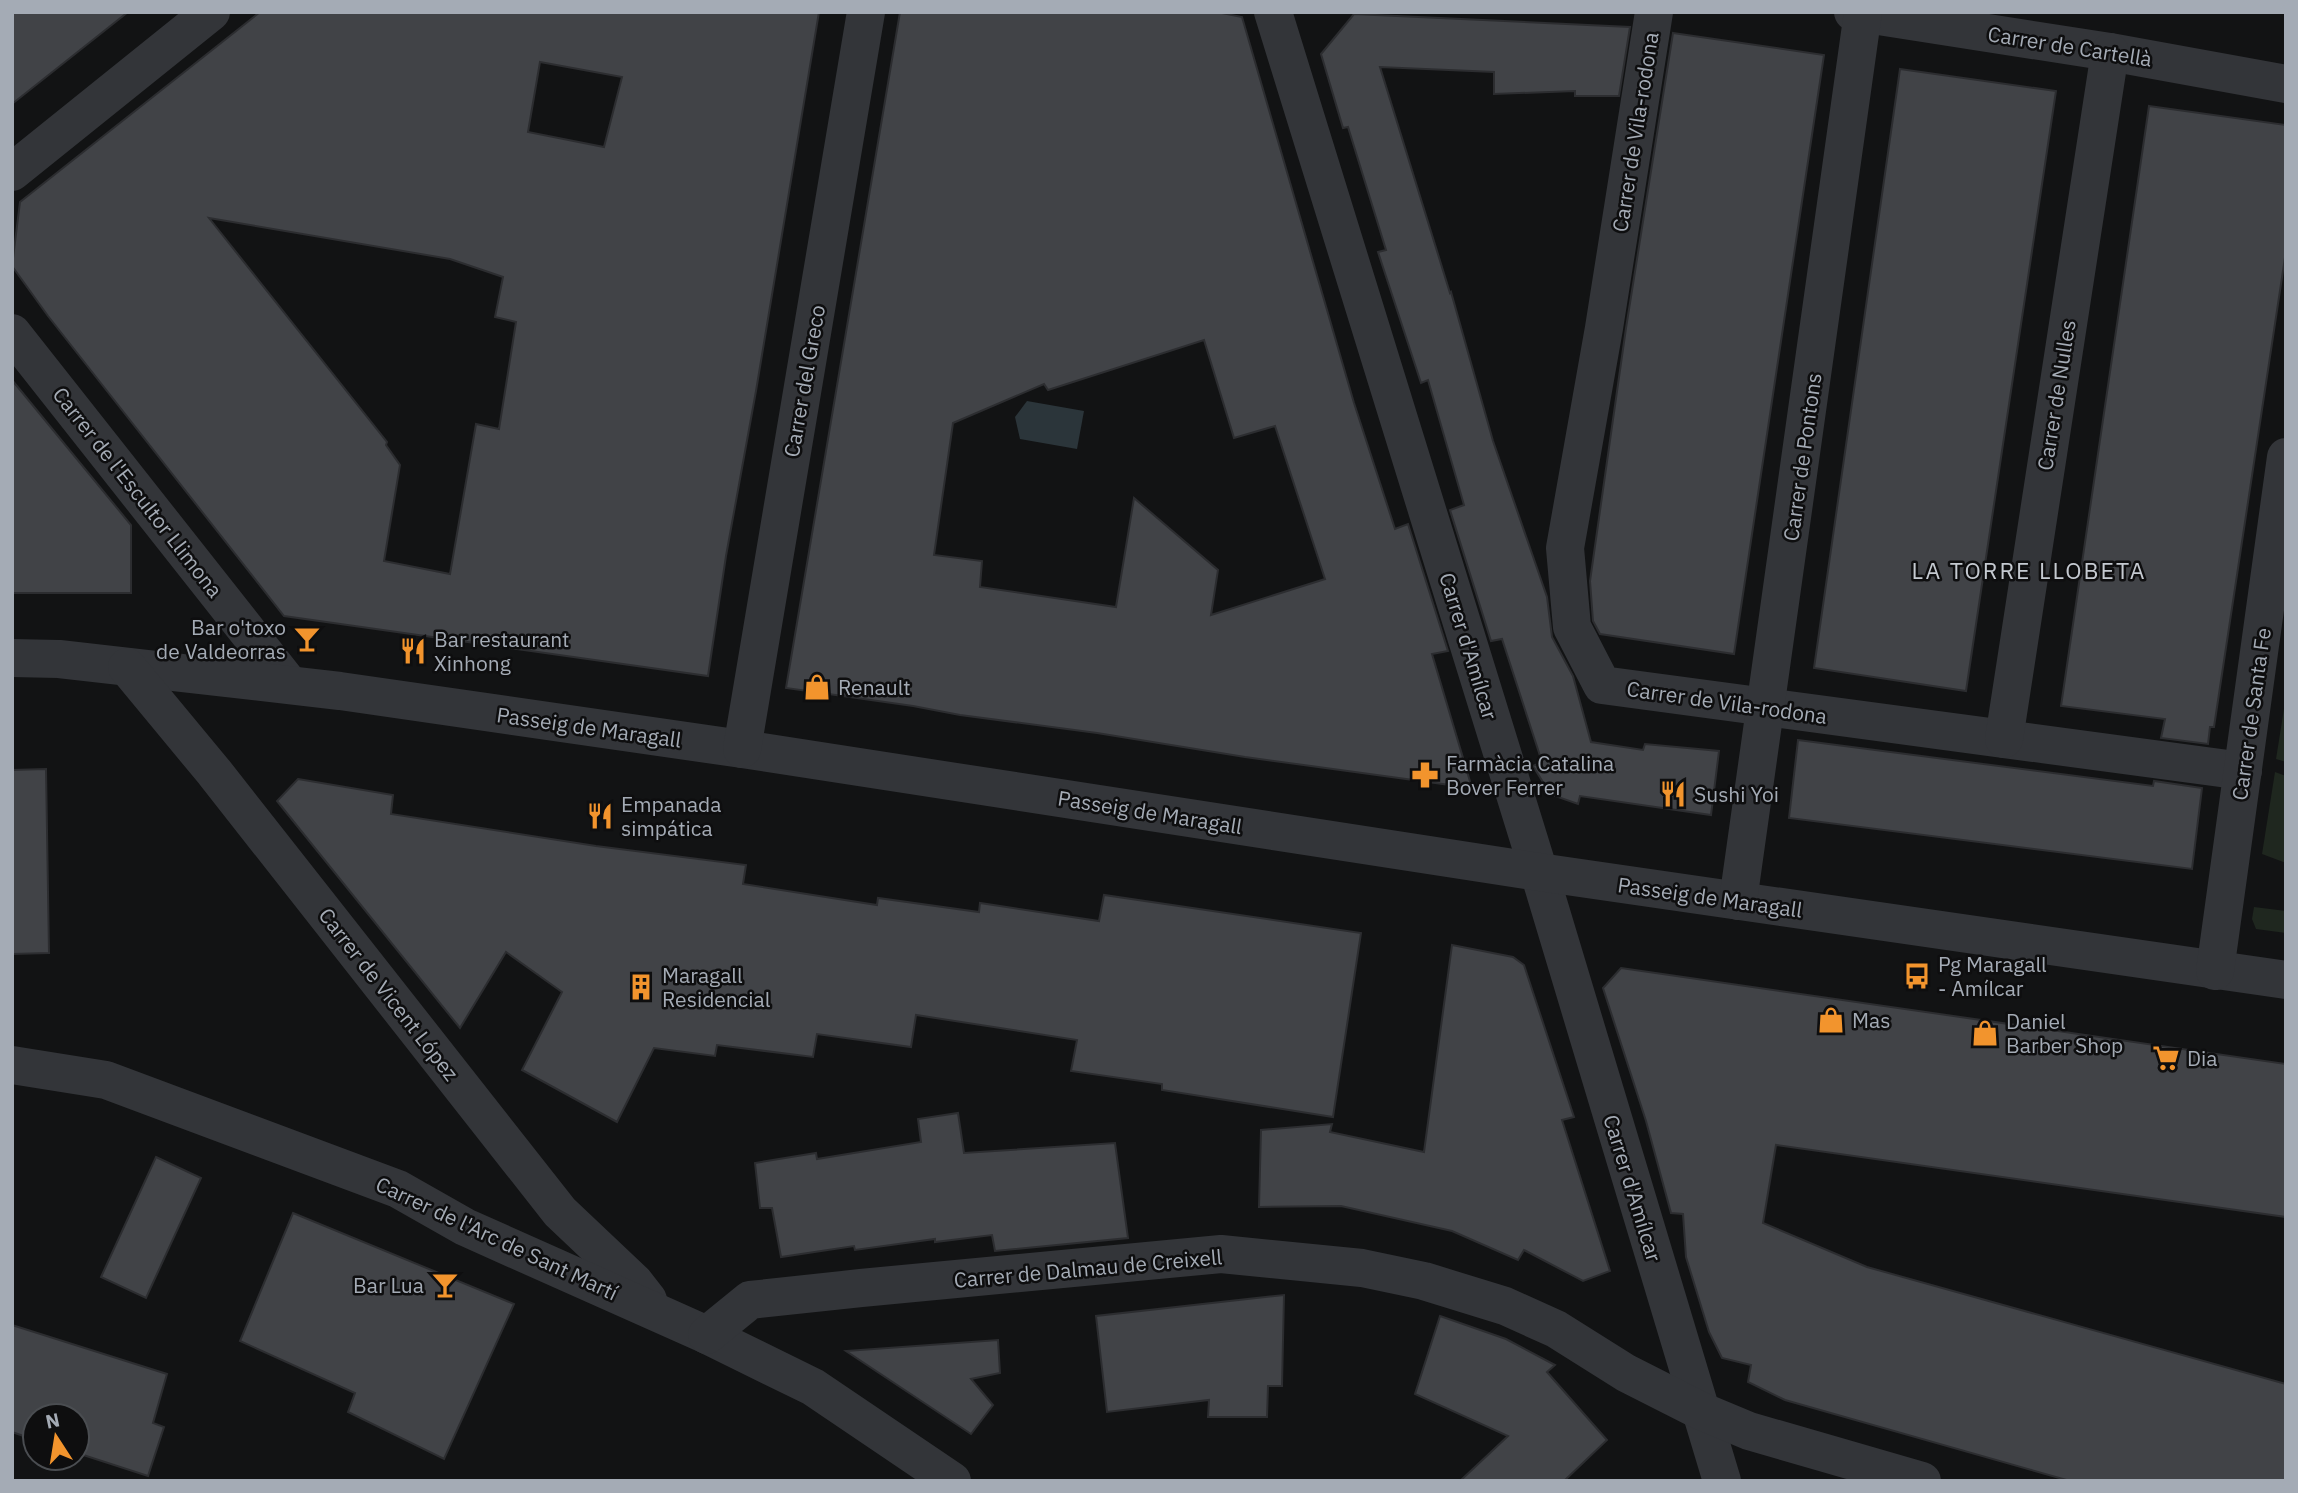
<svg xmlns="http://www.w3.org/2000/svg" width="2298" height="1493" viewBox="0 0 2298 1493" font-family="'IBM Plex Sans',sans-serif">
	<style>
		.green { fill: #1f271f }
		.water { fill: #2b353a }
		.building { fill: #414347; stroke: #2c2d30; stroke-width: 2; fill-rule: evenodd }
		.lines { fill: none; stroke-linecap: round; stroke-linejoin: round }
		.minor { stroke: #333539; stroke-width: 38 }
		.labels { text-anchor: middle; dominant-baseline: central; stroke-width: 5; stroke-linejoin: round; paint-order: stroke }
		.street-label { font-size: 21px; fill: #a4abb5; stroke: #0e0e0f }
		.poi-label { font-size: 21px; fill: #a4abb5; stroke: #0e0e0f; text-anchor: start }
		.neighbourhood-label { font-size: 23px; letter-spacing: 2px; fill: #c5cad1; stroke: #0e0e0f }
	</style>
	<rect width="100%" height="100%" fill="#121314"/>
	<g class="green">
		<path d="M2286 696V762L2276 759Z"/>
		<path d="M2275 772 2286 776V863L2262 854Z"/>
		<path d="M2254 907 2286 911V933L2256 929 2252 919Z"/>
	</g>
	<path class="water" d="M1027 401 1084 411 1077 449 1020 439 1015 417Z"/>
	<g class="building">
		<path d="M12 12H128L12 104Z"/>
		<path d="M260 12H819L756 391 726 556 708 676 284 616 48 316 12 266 20 202ZM540 62 622 77 604 147 528 132ZM209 218 450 259 503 277 495 317 516 322 499 429 476 424 450 574 384 561 400 465 386 445 387 442Z"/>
		<path d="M900 12H1217L1242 17 1354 403 1395 529 1408 524 1448 651 1432 654 1472 788 1245 757 1097 733 960 715 913 706 786 688ZM1204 340 1234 438 1275 426 1325 579 1211 615 1218 570 1134 498 1116 607 980 587 982 561 934 555 953 423 1044 384 1048 390Z"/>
		<path d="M1354 14 1630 27 1619 96H1575V91L1494 94V72L1380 67 1450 293 1451 292 1493 441 1547 597 1552 637 1573 676 1591 742 1643 750 1645 744 1719 751 1711 815 1580 796 1578 804 1555 796 1546 787 1533 766 1542 762 1502 639 1491 641 1450 510 1464 505 1428 380 1421 383 1378 252 1386 250 1348 127 1343 128 1321 54Z"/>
		<path d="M1673 33 1824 55 1734 654 1600 634 1593 621 1590 581 1626 328Z"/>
		<path d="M1900 69 2056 91 1966 691 1814 668Z"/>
		<path d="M2149 106 2286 125V251L2214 727H2210L2208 744 2161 738 2165 719 2061 706Z"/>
		<path d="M12 380 131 525V593H12Z"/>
		<path d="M1798 740 2153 786 2154 781 2202 788 2192 869 1789 818Z"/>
		<path d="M46 769 49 953 12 954V770Z"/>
		<path d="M298 779 393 795 391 814 596 846 746 865 743 884 877 905 878 898 979 912 980 903 1099 921 1104 895 1361 933 1333 1117 1162 1090V1084L1071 1071 1077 1040 916 1015 911 1047 817 1034 813 1057 717 1045 715 1056 654 1048 617 1122 522 1070 562 992 506 952 460 1028 277 801Z"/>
		<path d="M1452 945 1513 957 1524 965 1574 1117 1562 1120 1610 1271 1583 1281 1524 1250 1518 1260 1452 1231 1341 1206 1259 1207 1261 1130 1332 1124 1330 1132 1424 1152Z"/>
		<path d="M1621 968 2286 1064V1217L1776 1145 1763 1223 1867 1267 2286 1384V1481H2070L1785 1400 1748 1382 1751 1365 1722 1358 1709 1332 1686 1257 1683 1214 1671 1213 1646 1121 1603 988Z"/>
		<path d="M958 1113 964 1153 1115 1143 1128 1238 995 1251 992 1235 935 1242V1239L855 1250 854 1246 781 1257 772 1208H760L755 1163 816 1153 817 1159 921 1142 918 1119Z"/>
		<path d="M156 1157 201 1178 146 1298 101 1277Z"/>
		<path d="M293 1213 514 1304 444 1459 348 1412 355 1393 240 1341Z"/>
		<path d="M1284 1295 1282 1386H1268L1267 1417H1208L1209 1400 1107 1412 1096 1316Z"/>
		<path d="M1440 1316 1506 1339 1555 1365 1547 1372 1607 1440 1564 1481H1460L1508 1436 1415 1394Z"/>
		<path d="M12 1325 167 1374 153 1423 164 1427 148 1476 77 1453V1416H35V1440L12 1432Z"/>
		<path d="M998 1340 1000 1373 971 1379 993 1405 971 1434 846 1351Z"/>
	</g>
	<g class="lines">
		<g class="minor">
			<path d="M1273 12 1539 872 1722 1481"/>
			<path d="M1654 12 1604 328 1565 548 1572 627 1602 685 2243 771"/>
			<path d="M1853 12 2110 52 2286 84"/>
			<path d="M12 172 211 12"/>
			<path d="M12 333 289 684"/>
			<path d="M12 658 59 659 340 691 742 749 1539 872 2286 980"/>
			<path d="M127 667 214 772 560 1212 634 1282 648 1300"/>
			<path d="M2004 739 2110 52"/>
			<path d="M742 749 866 12"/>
			<path d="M1738 901 1863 12"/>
			<path d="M2215 971 2286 457"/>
			<path d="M12 1065 106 1080 398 1189 465 1227 707 1335 813 1387 952 1481"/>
			<path d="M707 1335 750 1300 861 1288 1221 1254 1362 1268 1424 1281 1505 1306 1556 1329 1626 1373 1701 1411 1749 1431 1922 1481"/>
		</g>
	</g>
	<defs>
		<g id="bar-bare" transform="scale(2.1)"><path d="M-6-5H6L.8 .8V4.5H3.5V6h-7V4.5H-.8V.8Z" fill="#f2942d" stroke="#0e0e0f" stroke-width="2.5" paint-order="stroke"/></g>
		<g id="restaurant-bare" transform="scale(2.1)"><path d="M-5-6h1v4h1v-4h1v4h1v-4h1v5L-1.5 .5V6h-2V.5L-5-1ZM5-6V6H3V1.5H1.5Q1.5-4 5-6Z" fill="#f2942d" stroke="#0e0e0f" stroke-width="2.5" paint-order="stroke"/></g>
		<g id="shop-bare" transform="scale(2.1)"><path d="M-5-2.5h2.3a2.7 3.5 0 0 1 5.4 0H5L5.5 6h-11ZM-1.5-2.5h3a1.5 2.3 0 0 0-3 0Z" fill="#f2942d" stroke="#0e0e0f" stroke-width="2.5" paint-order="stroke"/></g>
		<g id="pharmacy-bare" transform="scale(2.1)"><path d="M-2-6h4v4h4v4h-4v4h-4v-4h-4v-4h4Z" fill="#f2942d" stroke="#0e0e0f" stroke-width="2.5" paint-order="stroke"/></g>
		<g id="bus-bare" transform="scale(2.1)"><path d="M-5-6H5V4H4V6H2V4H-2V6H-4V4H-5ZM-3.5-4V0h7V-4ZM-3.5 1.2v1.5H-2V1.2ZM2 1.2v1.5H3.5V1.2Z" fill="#f2942d" stroke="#0e0e0f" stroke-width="2.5" paint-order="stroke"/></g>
		<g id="building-bare" transform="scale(2.1)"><path d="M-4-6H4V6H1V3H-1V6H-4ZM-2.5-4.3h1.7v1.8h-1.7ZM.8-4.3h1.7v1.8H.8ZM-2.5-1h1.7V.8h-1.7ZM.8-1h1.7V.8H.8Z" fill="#f2942d" stroke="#0e0e0f" stroke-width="2.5" paint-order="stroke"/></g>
		<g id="supermarket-bare" transform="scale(2.1)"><path d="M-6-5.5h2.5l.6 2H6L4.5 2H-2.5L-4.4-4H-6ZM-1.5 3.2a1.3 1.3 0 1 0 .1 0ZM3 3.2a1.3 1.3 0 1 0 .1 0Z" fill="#f2942d" stroke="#0e0e0f" stroke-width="2.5" paint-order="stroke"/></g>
	</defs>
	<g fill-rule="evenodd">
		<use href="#bar-bare" x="307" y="639"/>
		<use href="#restaurant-bare" x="413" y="651"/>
		<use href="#shop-bare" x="817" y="687"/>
		<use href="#pharmacy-bare" x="1425" y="775"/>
		<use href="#restaurant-bare" x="1673" y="794"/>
		<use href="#restaurant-bare" x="600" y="816"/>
		<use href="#bus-bare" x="1917" y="976"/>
		<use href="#building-bare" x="641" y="987"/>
		<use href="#shop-bare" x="1831" y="1020"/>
		<use href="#shop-bare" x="1985" y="1033"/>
		<use href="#supermarket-bare" x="2166" y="1058"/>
		<use href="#bar-bare" x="445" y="1285"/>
	</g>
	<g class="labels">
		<g class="street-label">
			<text transform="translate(2070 46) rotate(9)">Carrer de Cartellà</text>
			<text transform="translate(1635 132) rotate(-81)">Carrer de Vila-rodona</text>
			<text transform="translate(804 381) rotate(-80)">Carrer del Greco</text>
			<text transform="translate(2056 395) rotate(-81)">Carrer de Nulles</text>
			<text transform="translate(1802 457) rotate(-82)">Carrer de Pontons</text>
			<text transform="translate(138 492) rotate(52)">Carrer de l'Escultor Llimona</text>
			<text transform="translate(1469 646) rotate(73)">Carrer d'Amílcar</text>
			<text transform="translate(1727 702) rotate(8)">Carrer de Vila-rodona</text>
			<text transform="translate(2251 714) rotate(-82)">Carrer de Santa Fe</text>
			<text transform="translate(589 727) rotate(8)">Passeig de Maragall</text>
			<text transform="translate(1150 812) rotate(9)">Passeig de Maragall</text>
			<text transform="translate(1710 897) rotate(8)">Passeig de Maragall</text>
			<text transform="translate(389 994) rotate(52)">Carrer de Vicent López</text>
			<text transform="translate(1633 1188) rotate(73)">Carrer d'Amílcar</text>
			<text transform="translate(497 1238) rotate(25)">Carrer de l'Arc de Sant Martí</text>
			<text transform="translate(1088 1268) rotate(-5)">Carrer de Dalmau de Creixell</text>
		</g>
		<g class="poi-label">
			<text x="286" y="627" text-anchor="end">Bar o'toxo<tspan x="286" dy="24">de Valdeorras</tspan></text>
			<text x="434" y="639">Bar restaurant<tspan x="434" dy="24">Xinhong</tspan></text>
			<text x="838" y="687">Renault</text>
			<text x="1446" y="763">Farmàcia Catalina<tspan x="1446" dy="24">Bover Ferrer</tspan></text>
			<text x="1694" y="794">Sushi Yoi</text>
			<text x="621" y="804">Empanada<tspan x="621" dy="24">simpática</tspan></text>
			<text x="1938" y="964">Pg Maragall<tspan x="1938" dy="24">- Amílcar</tspan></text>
			<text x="662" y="975">Maragall<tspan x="662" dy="24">Residencial</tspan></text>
			<text x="1852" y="1020">Mas</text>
			<text x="2006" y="1021">Daniel<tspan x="2006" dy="24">Barber Shop</tspan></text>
			<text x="2187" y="1058">Dia</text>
			<text x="424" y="1285" text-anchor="end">Bar Lua</text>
		</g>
		<g class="neighbourhood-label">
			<text x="2029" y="570">LA TORRE LLOBETA</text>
		</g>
	</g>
	<rect width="2298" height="1493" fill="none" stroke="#a4abb5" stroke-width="28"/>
	<g transform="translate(56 1437) rotate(348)"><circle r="33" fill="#0e0e0f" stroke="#4a4d51" stroke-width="2"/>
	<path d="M0-5L12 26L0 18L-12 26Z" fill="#f2942d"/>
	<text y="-10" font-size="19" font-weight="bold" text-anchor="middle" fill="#a4abb5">N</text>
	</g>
</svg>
